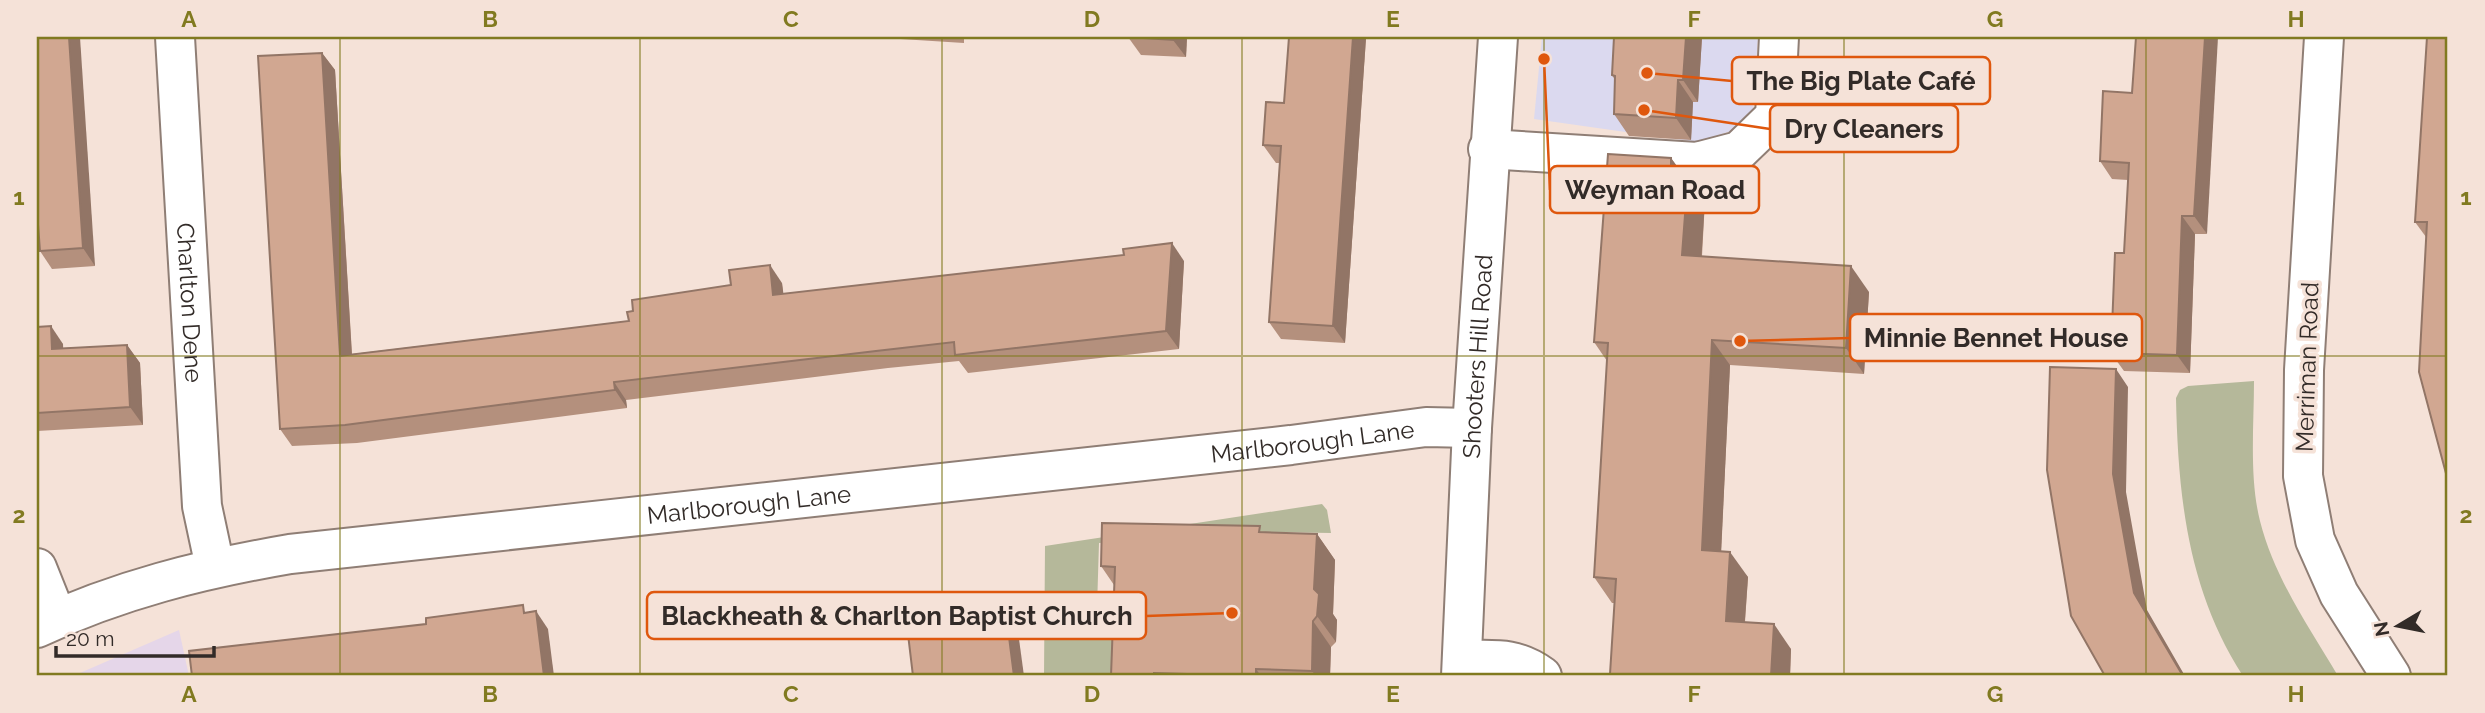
<svg xmlns="http://www.w3.org/2000/svg" width="2485" height="713" viewBox="0 0 2485 713" font-family="Raleway,sans-serif">
	<style>
		.commercial { fill: #dbd9ef }
		.education { fill: #e5d6e9 }
		.green { fill: #b5b89a }
		.lines { fill: none; stroke-linecap: round; stroke-linejoin: round }
		.minor-casing { stroke: #8f7e75; stroke-width: 42 }
		.major-casing { stroke: #8f7e75; stroke-width: 42 }
		.minor { stroke: #fff; stroke-width: 38 }
		.major { stroke: #fff; stroke-width: 38 }
		.wall { fill: #b4907d }
		.shaded-wall { fill: #927566 }
		.building { fill: #d1a791; stroke: #927566; stroke-width: 2 }
		.grid { fill: none; stroke: #817a20; stroke-width: 2; stroke-opacity: 0.55 }
		.labels { text-anchor: middle; dominant-baseline: central; stroke-width: 7; stroke-linejoin: round; paint-order: stroke }
		.street-label { font-size: 24px; fill: #322b28; stroke: #f5e2d8 }
		.leader { fill: none; stroke: #df570d; stroke-width: 2.5 }
		.callout-dot { fill: #df570d; stroke: #f5e2d8; stroke-width: 2.5 }
		.callout { fill: #f5e2d8; stroke: #df570d; stroke-width: 2.5 }
		.callout-label { font-size: 26px; text-anchor: middle; font-weight: bold; fill: #322b28 }
		.neatline { fill: none; stroke: #817a20; stroke-width: 2.5 }
		.grid-label { font-size: 23px; text-anchor: middle; font-weight: bold; fill: #817a20 }
	</style>
	<rect width="100%" height="100%" fill="#f5e2d8"/>
	<path class="commercial" d="M1542 37H1758L1753 110 1731 131 1696 142 1534 119Z"/>
	<path class="education" d="M179 630 189 676H73Z"/>
	<g class="green">
		<path d="M2254 381C2254 426 2249 477 2260 521 2274 577 2309 627 2338 676H2243C2188 591 2178 497 2176 398L2180 390 2188 386Z"/>
		<path d="M1322 504 1327 510 1331 533 1195 531 1190 524Z"/>
		<path d="M1170 527 1164 540 1099 543 1097 608 1121 610 1118 676H1044L1045 546Z"/>
	</g>
	<g class="lines">
		<g class="minor-casing">
			<g id="minor">
				<path id="s1" d="M175 37 202 506 215 567"/>
				<path d="M2324 37 2304 370 2303 476 2315 540 2339 594 2391 676"/>
				<path d="M1488 149 1697 162 1739 151 1775 116 1779 37"/>
				<path d="M37 568 57 618"/>
				<path id="s2" d="M37 628C118 590 202 569 290 554L1291 445 1426 427 1472 428"/>
				<path d="M1462 660C1494 660 1514 656 1542 676"/>
			</g>
		</g>
		<g class="major-casing">
			<g id="major">
				<path id="s3" d="M1461 676 1472 428 1498 37"/>
			</g>
		</g>
		<use href="#minor" class="minor"/>
		<use href="#major" class="major"/>
	</g>
	<g class="wall">
		<path d="M37 37 95 266 52 269 40 251Z"/>
		<path d="M869 37H964V43Z"/>
		<path d="M1128 37H1187L1186 57 1141 55Z"/>
		<path d="M1289 37H1375V39L1366 38 1345 343 1281 339 1269 322 1280 163H1276L1263 145 1284 103Z"/>
		<path d="M1614 37H1702L1698 102H1693L1691 140 1629 136 1614 114 1615 80 1612 75Z"/>
		<path d="M2448 37 2426 237 2415 222Z"/>
		<path d="M322 53 335 70 352 354 629 321 782 283 783 294 1184 261 1179 349 968 373 959 361 888 368 626 400 627 408 357 443 292 446 280 429Z"/>
		<path d="M2132 93 2207 234H2195L2190 373 2124 371 2111 353 2124 253 2128 180 2112 179 2100 161Z"/>
		<path d="M1671 158 1683 174 1705 200 1702 256 1869 292 1864 374 1730 365 1721 551 1748 577 1745 622 1791 649 1790 676H1611L1610 674 1615 603H1612L1594 577 1607 361 1594 342Z"/>
		<path d="M37 327 63 344V348L127 345 140 363 143 425 37 431Z"/>
		<path d="M1265 532 1317 534 1335 560 1333 614 1337 620 1336 642 1331 647 1330 676H1111L1114 585 1101 566Z"/>
	</g>
	<g class="shaded-wall">
		<path d="M69 37H80L95 266 83 248Z"/>
		<path d="M1173 37H1187L1186 57 1173 40Z"/>
		<path d="M1353 37H1365L1366 38 1345 343 1333 326Z"/>
		<path d="M1686 37H1702L1698 102 1683 80Z"/>
		<path d="M2205 37H2218L2207 234 2194 216Z"/>
		<path d="M322 53 335 70 353 374 340 356Z"/>
		<path d="M1678 80 1693 102 1691 140 1676 118Z"/>
		<path d="M1671 158 1687 181 1688 175 1705 200 1700 280 1682 255 1671 174Z"/>
		<path d="M2182 216 2195 234 2190 373 2177 355Z"/>
		<path d="M1172 243 1184 261 1179 349 1166 331Z"/>
		<path d="M770 265 782 283 786 313 773 295Z"/>
		<path d="M1851 266 1869 292 1864 374 1846 348Z"/>
		<path d="M51 326 63 344 64 367 52 349Z"/>
		<path d="M1712 340 1730 365 1720 576 1702 550Z"/>
		<path d="M127 345 140 363 143 425 130 407Z"/>
		<path d="M2116 369 2128 387 2126 492 2147 610 2185 676H2183L2134 593 2113 474Z"/>
		<path d="M614 382 626 400 627 408 615 390Z"/>
		<path d="M1317 534 1335 560 1333 614 1337 620 1336 642 1317 616 1314 589Z"/>
		<path d="M1730 552 1748 577 1743 646 1726 621Z"/>
		<path d="M536 611 548 629 554 676H544Z"/>
		<path d="M1007 621 1019 639 1024 676H1014Z"/>
		<path d="M1313 621 1331 647 1330 676H1316L1312 671Z"/>
		<path d="M1774 624 1791 649 1790 676H1771Z"/>
		<path d="M1256 669 1261 676H1256Z"/>
	</g>
	<g class="building">
		<path d="M37 37H69L83 248 40 251 37 211Z"/>
		<path d="M1128 37H1173V40Z"/>
		<path d="M1289 37H1353L1333 326 1269 322 1281 146 1263 145 1266 102 1284 103Z"/>
		<path d="M1614 37H1686L1683 80H1678L1676 118 1614 114 1615 76 1612 75Z"/>
		<path d="M2136 37H2205L2194 216H2182L2177 355 2111 353 2115 253H2124L2129 163 2100 161 2103 91 2132 93Z"/>
		<path d="M2427 37H2448V481L2419 372 2427 222H2415Z"/>
		<path d="M322 53 340 356 629 321 627 312 633 311 632 300 731 285 729 270 770 265 773 295 1124 255 1123 249 1172 243 1166 331 955 355 954 342 876 351 614 382 615 390 345 425 280 429 258 56Z"/>
		<path d="M1608 154 1671 158V174L1688 175 1682 255 1851 266 1846 348 1712 340 1702 550 1730 552 1726 621 1774 624 1771 676H1620V675L1610 674 1616 579 1594 577 1608 343 1594 342Z"/>
		<path d="M51 326 52 349 127 345 130 407 37 413V327Z"/>
		<path d="M2050 367 2116 369 2113 474 2134 593 2183 676H2105L2071 616 2047 470Z"/>
		<path d="M1102 523 1260 526 1259 532 1317 534 1314 589 1319 594 1317 616 1313 621 1312 671 1256 669V676L1154 673V676H1111L1115 567 1101 566Z"/>
		<path d="M523 605 524 613 536 611 544 676H192L189 651 426 624V618Z"/>
		<path d="M1007 621 1014 676H913L908 634Z"/>
	</g>
	<path class="grid" d="M340 37V676M640 37V676M942 37V676M1242 37V676M1544 37V676M1844 37V676M2146 37V676M37 356H2448"/>
	<g class="labels">
		<g class="street-label">
			<text stroke="none"><textPath href="#s1" startOffset="266">Charlton Dene</textPath></text>
			<text stroke="none"><textPath href="#s3" startOffset="320">Shooters Hill Road</textPath></text>
			<text transform="translate(2307 367) rotate(-88)">Merriman Road</text>
			<text stroke="none"><textPath href="#s2" startOffset="1293">Marlborough Lane</textPath></text>
			<text stroke="none"><textPath href="#s2" startOffset="726">Marlborough Lane</textPath></text>
		</g>
	</g>
	<path class="leader" d="M1647 73L1732 81M1644 110L1770 129M1544 59L1550 190M1740 341L1850 338M1232 613L1146 616"/>
	<g class="callout-dot">
		<circle cx="1647" cy="73" r="7"/>
		<circle cx="1644" cy="110" r="7"/>
		<circle cx="1544" cy="59" r="7"/>
		<circle cx="1740" cy="341" r="7"/>
		<circle cx="1232" cy="613" r="7"/>
	</g>
	<g class="callout">
		<rect x="1732" y="57" width="258" height="47" rx="7"/>
		<rect x="1770" y="105" width="188" height="47" rx="7"/>
		<rect x="1550" y="166" width="209" height="47" rx="7"/>
		<rect x="1850" y="314" width="292" height="47" rx="7"/>
		<rect x="647" y="592" width="499" height="47" rx="7"/>
	</g>
	<g class="callout-label">
		<text x="1861" y="90">The Big Plate Café</text>
		<text x="1864" y="138">Dry Cleaners</text>
		<text x="1655" y="199">Weyman Road</text>
		<text x="1996" y="347">Minnie Bennet House</text>
		<text x="897" y="625">Blackheath &amp; Charlton Baptist Church</text>
	</g>
	<rect width="2485" height="713" fill="none" stroke="#f5e2d8" stroke-width="77"/>
	<g transform="translate(2398 626) rotate(260)" stroke="#f5e2d8" stroke-width="5" paint-order="stroke">
	<path d="M0-5L12 26L0 18L-12 26Z" fill="#322b28"/>
	<text y="-10" font-size="19" font-weight="bold" text-anchor="middle" fill="#322b28">N</text>
	</g>
	<path d="M56 646v10h158v-10" fill="none" stroke="#322b28" stroke-width="3.5"/>
	<text x="66" y="646" font-size="21" fill="#322b28" stroke="#f5e2d8" stroke-width="5" paint-order="stroke">20 m</text>
	<rect x="38" y="38" width="2408" height="636" class="neatline"/>
	<g class="grid-label">
		<text x="189" y="27">A</text>
		<text x="490" y="27">B</text>
		<text x="791" y="27">C</text>
		<text x="1092" y="27">D</text>
		<text x="1393" y="27">E</text>
		<text x="1694" y="27">F</text>
		<text x="1995" y="27">G</text>
		<text x="2296" y="27">H</text>
		<text x="19" y="205">1</text>
		<text x="2466" y="205">1</text>
		<text x="19" y="523">2</text>
		<text x="2466" y="523">2</text>
		<text x="189" y="702">A</text>
		<text x="490" y="702">B</text>
		<text x="791" y="702">C</text>
		<text x="1092" y="702">D</text>
		<text x="1393" y="702">E</text>
		<text x="1694" y="702">F</text>
		<text x="1995" y="702">G</text>
		<text x="2296" y="702">H</text>
	</g>
</svg>
